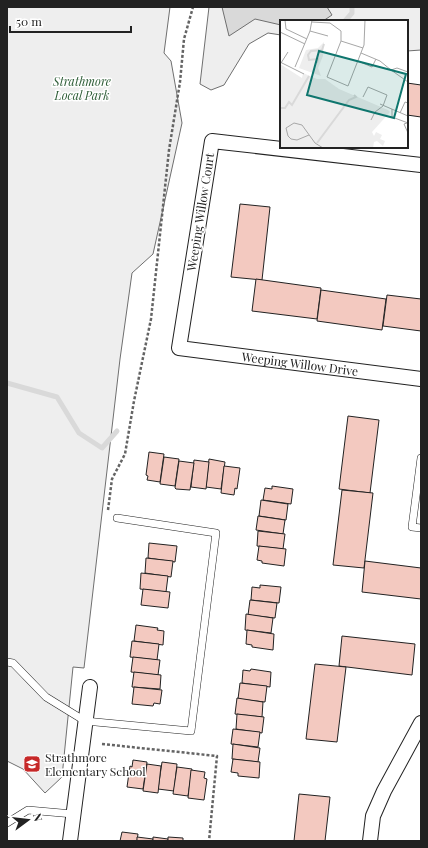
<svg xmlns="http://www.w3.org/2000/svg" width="428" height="848" viewBox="0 0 428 848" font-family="'Playfair Display',serif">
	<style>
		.green { fill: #eee; stroke: #6f6f6f }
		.water { fill: #d9d9d9; stroke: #6f6f6f }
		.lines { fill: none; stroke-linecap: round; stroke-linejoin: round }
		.stream { stroke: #d9d9d9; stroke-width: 5 }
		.building { fill: #f3c9c0; stroke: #222 }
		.lane-casing { stroke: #222; stroke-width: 8 }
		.street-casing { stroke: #222; stroke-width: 16 }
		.path { stroke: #646464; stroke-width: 2.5; stroke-dasharray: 3 2; stroke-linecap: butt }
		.lane { stroke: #fff; stroke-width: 7 }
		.street { stroke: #fff; stroke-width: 14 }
		.labels { text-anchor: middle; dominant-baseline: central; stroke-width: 3; stroke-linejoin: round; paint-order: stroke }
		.park-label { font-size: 12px; font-style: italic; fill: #2f5e38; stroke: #fff }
		.street-label { font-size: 12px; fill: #222; stroke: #fff }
		.poi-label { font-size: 12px; fill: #222; stroke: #fff; text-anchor: start }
		.inset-river { fill: none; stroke: #d9d9d9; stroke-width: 2 }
		.inset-road { fill: none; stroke: #a7a7a7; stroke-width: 1 }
		.view { fill: #0f766e; fill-opacity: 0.15; stroke: #0f766e; stroke-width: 2 }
		.inset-edge { fill: none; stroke: #222; stroke-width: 2 }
	</style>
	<rect width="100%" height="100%" fill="#fff"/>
	<g class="green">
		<path d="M7 7H170L164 53 171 61 182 123 153 254 132 273 120 359 84 668 73 667 62 777 45 793 23 769 7 761Z"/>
		<path d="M209 7H421V50L407 51V21H281V35L268 33 249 44 224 85 211 90 200 84Z"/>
	</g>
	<path class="water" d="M222 7H327L332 15 323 21H281V25L255 19 229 36Z"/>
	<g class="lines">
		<g class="stream">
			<path d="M345 21 352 13V7"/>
			<path d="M7 383 57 397 79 433 102 448 117 431"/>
		</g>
	</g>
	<g class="building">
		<path d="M407 83 421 85V117L407 115Z"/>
		<path d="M240 204 270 207 262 280 231 277Z"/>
		<path d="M256 279 321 288 317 319 252 311Z"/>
		<path d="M321 290 386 299 382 330 317 321Z"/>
		<path d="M387 295 421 299V331L383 326Z"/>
		<path d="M348 416 379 420 370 493 339 489Z"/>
		<path d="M149 452 164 454 160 482 147 480 148 476 146 475Z"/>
		<path d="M164 457 179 459 175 486 160 484Z"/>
		<path d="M209 459 225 462 221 489 206 487Z"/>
		<path d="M194 460 209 462 206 489 191 487Z"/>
		<path d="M179 461 194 463 190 490 176 489 175 488Z"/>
		<path d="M224 466 240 468 237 489 235 488 234 495 221 493Z"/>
		<path d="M272 486 293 489 291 504 263 500 265 488 272 489Z"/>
		<path d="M342 490 373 493 364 568 333 565Z"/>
		<path d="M261 500 288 504 286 520 259 516Z"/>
		<path d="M258 516 285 520 283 534 256 530Z"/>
		<path d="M258 531 285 534 283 549 257 546Z"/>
		<path d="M149 543 177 546 175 562 148 558Z"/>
		<path d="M259 546 286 549 284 566 262 563V561L257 560Z"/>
		<path d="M146 558 173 561 171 577 145 573Z"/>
		<path d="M365 561 421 568V599L362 592Z"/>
		<path d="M141 573 168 576 166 592 140 589Z"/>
		<path d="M260 585 281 587 279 603 251 600 252 587 260 588Z"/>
		<path d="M143 589 170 592 168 608 141 605Z"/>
		<path d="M250 600 277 603 275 618 248 615Z"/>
		<path d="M246 614 273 618 271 633 245 630Z"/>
		<path d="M136 625 158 628 157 630 164 631 163 645 134 641Z"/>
		<path d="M247 630 274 634 273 650 252 647V645L246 644Z"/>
		<path d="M342 636 415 644 412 675 339 666Z"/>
		<path d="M132 641 159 644 157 660 130 657Z"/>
		<path d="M133 657 160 660 158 675 131 672Z"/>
		<path d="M315 664 346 667 337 742 306 739Z"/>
		<path d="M251 669 271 672 270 687 242 683 243 670 250 671Z"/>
		<path d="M134 672 161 675 160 689 132 687Z"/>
		<path d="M240 683 267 686 265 702 238 699Z"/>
		<path d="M134 687 162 690 160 704 154 703 153 706 132 704Z"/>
		<path d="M237 698 263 702 262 717 235 714Z"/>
		<path d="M237 714 264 717 262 733 236 729Z"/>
		<path d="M233 729 260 732 258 747 231 744Z"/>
		<path d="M233 744 260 748 258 762 232 759Z"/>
		<path d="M233 759 260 762 259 778 238 776V773L231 772Z"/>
		<path d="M133 760 147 762 143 789 127 787 130 766 132 767Z"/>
		<path d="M162 762 177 764 174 791 158 789Z"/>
		<path d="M147 764 161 766 158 793 143 791Z"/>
		<path d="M177 767 192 769 188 796 173 794Z"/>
		<path d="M191 770 205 772 204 778 207 779 204 800 188 798Z"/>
		<path d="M299 794 330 797 325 841H294Z"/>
		<path d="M122 832 138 834 137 841H120Z"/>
		<path d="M137 837 153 839V841H137Z"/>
		<path d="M153 837 168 839V841H153Z"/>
		<path d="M168 837 183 838V841H168Z"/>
	</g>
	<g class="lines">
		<g class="lane-casing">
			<g id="lane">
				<path d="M421 458 412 527 421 528"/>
				<path d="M7 662 13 663 46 697 85 721 191 731 216 533 117 518"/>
				<path d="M7 823 28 810 73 814"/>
			</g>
		</g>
		<g class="street-casing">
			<g id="street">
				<path id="s1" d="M421 165 212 141 179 348 421 379"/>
				<path d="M70 841 90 687"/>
				<path d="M370 841 373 816 384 791 421 723"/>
			</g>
		</g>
		<g class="path">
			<path d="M108 510 112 479 125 454 134 401 151 319 169 150 180 82 184 39 193 7"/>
			<path d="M102 744 217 756 209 841"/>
		</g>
		<use href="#lane" class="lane"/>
		<use href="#street" class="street"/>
	</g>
	<defs>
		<g id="school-square" transform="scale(0.9)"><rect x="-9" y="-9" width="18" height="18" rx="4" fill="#c62828" stroke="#fff"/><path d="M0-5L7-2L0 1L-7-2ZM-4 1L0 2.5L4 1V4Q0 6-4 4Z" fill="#fff"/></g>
	</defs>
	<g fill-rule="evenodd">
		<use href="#school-square" x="32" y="764"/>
	</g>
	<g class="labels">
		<g class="park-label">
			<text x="82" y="81">Strathmore<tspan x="82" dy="14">Local Park</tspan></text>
		</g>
		<g class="street-label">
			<text transform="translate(200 212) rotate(-81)">Weeping Willow Court</text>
			<text stroke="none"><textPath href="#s1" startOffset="542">Weeping Willow Drive</textPath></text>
		</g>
		<g class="poi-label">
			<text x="45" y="757">Strathmore<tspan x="45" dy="14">Elementary School</tspan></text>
		</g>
	</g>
	<g transform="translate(280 20)">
		<rect width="128" height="128" fill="#fff"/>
		<path d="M44 22 43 36 38 48 41 56 19 48 26 30 38 28ZM0 44 22 58 23 53 37 59H45L59 69 108 90 110 92 92 112 94 116 96 112 102 115 100 119 105 121 103 126 97 121 94 122 93 128H0Z" fill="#eee"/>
		<path class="inset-river" d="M37 43 38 39 29 40 28 35 31 31 42 30 44 24M0 88H5L9 82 12 85 29 56M37 123 69 80 76 77 74 75"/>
		<path class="inset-road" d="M5 0 6 9 27 19M32 2 50 3 61 11V21L47 57 68 66 84 25 85 0M30 11 48 16M0 12 25 24M61 21 83 28M81 33 100 41 111 50 117 48 128 52M78 41 92 47 96 39M0 42 24 54M1 43 8 32M15 47 30 11 32 0M111 50 128 62M83 77 88 67 107 75 103 86 95 92 91 100M100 84 128 96M112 89V97L128 103M120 93 125 82 128 83M127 103 124 104 128 113M29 115 17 120 11 119 8 116 6 108 14 103 22 105 35 123 43 128"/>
		<path class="view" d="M39 31 126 54 114 98 27 75Z"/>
		<rect width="128" height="128" class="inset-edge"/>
	</g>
	<rect width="428" height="848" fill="none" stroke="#222222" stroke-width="16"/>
	<g transform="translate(28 820) rotate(75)" stroke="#ffffff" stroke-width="3" paint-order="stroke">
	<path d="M0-3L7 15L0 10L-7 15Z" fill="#222222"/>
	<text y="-6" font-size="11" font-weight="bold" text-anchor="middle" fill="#222222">N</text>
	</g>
	<path d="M10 26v6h121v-6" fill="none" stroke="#222222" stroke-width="2"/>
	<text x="16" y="26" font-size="12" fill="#222222" stroke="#ffffff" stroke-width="3" paint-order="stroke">50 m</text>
</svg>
